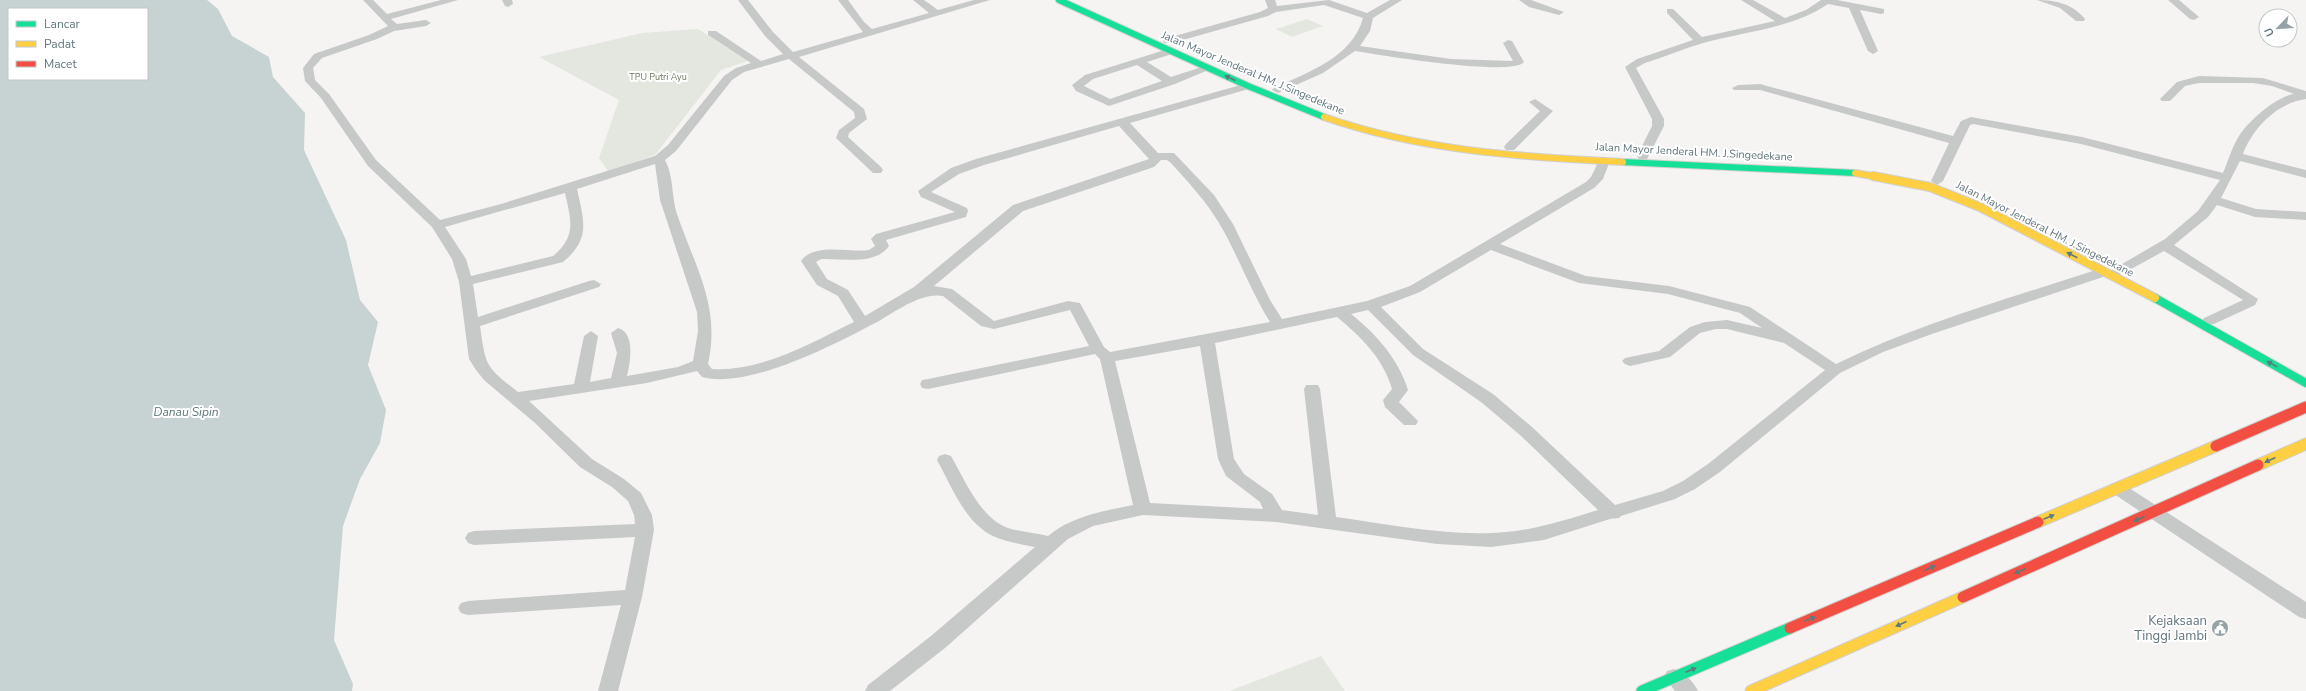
<svg xmlns="http://www.w3.org/2000/svg" width="2306" height="691" viewBox="0 0 2306 691" font-family="'Nunito Sans',sans-serif">
	<style>
		.green { fill: #e4e6e0 }
		.water { fill: #c7d2d3; fill-rule: evenodd }
		.lines { fill: none; stroke-linecap: round; stroke-linejoin: round }
		.fast-far2-casing { stroke: #cfd0d0; stroke-width: 8 }
		.fast-far1-casing { stroke: #cfd0d0; stroke-width: 10 }
		.fast-casing { stroke: #cfd0d0; stroke-width: 13 }
		.slow-far2-casing { stroke: #cfd0d0; stroke-width: 8 }
		.slow-far1-casing { stroke: #cfd0d0; stroke-width: 10 }
		.slow-casing { stroke: #cfd0d0; stroke-width: 13 }
		.jam-casing { stroke: #cfd0d0; stroke-width: 13 }
		.street { fill: #c7c9c9; fill-rule: evenodd }
		.fast-far2 { stroke: #16e098; stroke-width: 6 }
		.fast-far1 { stroke: #16e098; stroke-width: 8 }
		.fast { stroke: #16e098; stroke-width: 11 }
		.slow-far2 { stroke: #ffcf43; stroke-width: 6 }
		.slow-far1 { stroke: #ffcf43; stroke-width: 8 }
		.slow { stroke: #ffcf43; stroke-width: 11 }
		.jam { stroke: #f24e42; stroke-width: 11 }
		.oneway { fill: #5d7b7e }
		.labels { text-anchor: middle; dominant-baseline: central; stroke-width: 4; stroke-linejoin: round; paint-order: stroke }
		.far-park-label { font-size: 9px; fill: #6d7a64; stroke: #fff }
		.street-label { font-size: 11px; fill: #61767d; stroke: #fff }
		.water-label { font-size: 12px; font-style: italic; fill: #5c7678; stroke: #fff }
		.near-poi-label { font-size: 13px; fill: #61767d; stroke: #fff; text-anchor: end }
	</style>
	<rect width="100%" height="100%" fill="#f5f4f3"/>
	<g class="green">
		<path d="M1307 19 1323 26 1292 37 1276 29Z"/>
		<path d="M698 29 748 61 721 70 655 155 609 172 599 158 619 100 539 57 642 33Z"/>
		<path d="M1321 656 1345 691H1229Z"/>
	</g>
	<path class="water" d="M0 0H207L218 9 232 36 269 57 273 77 305 113 304 150 346 240 360 300 378 322 368 365 386 410 380 443 360 479 343 526 334 640 353 684 352 691H0ZM9 9H147V79H9Z"/>
	<g class="lines">
		<g class="fast-far2-casing">
			<g id="fast-far2">
				<path d="M1059 0 1248 86 1324 117"/>
				<path d="M1623 162 1855 173"/>
			</g>
		</g>
		<g class="fast-far1-casing">
			<path id="fast-far1" d="M2155 298 2306 383"/>
		</g>
		<g class="fast-casing">
			<path id="fast" d="M1642 691 1790 628"/>
		</g>
		<g class="slow-far2-casing">
			<g id="slow-far2">
				<path d="M1324 117C1421 151 1521 157 1623 162"/>
				<path d="M1855 173 1878 177"/>
			</g>
		</g>
		<g class="slow-far1-casing">
			<path id="slow-far1" d="M1873 176 1930 187 1980 207 2155 298"/>
		</g>
		<g class="slow-casing">
			<g id="slow">
				<path d="M2258 465 2306 444"/>
				<path d="M2038 522 2216 446"/>
				<path d="M1751 691 1963 597"/>
			</g>
		</g>
		<g class="jam-casing">
			<g id="jam">
				<path d="M2216 446 2306 407"/>
				<path d="M1963 597 2258 465"/>
				<path d="M1790 628 2038 522"/>
			</g>
		</g>
		<g class="street">
			<path d="M363 0H373L387 14 441 0H458L391 19 397 24 426 20 431 23 426 26 394 31 377 39 322 58 313 68 315 80 329 94 376 160 440 220 501 204 655 156 668 145 724 76 736 68 751 63 708 35V31H716L761 61 783 54 765 36 738 0H748L773 32 793 52 863 32 838 0H848L864 22 872 29 929 13 913 0H924L938 10 974 0H990L799 57 864 109 867 119 849 133 848 137 881 167 883 170 881 173H873L836 138 839 130 855 118 854 112 789 59 744 72 732 80 676 151 665 160C674 176 671 196 677 214 695 267 721 306 708 364L712 369C761 372 811 343 854 322L838 296 817 285 801 261C814 242 850 253 869 250L875 246 871 239 876 234 955 212 921 197 918 191 951 168 976 159 1248 83 1254 86 1252 88 1130 123 1158 153H1174L1214 195 1233 224 1270 300 1282 319 1367 301 1410 286 1586 182 1591 177 1600 158 1604 157 1610 161 1603 179 1594 188 1500 244 1586 276 1669 286 1750 307 1836 364C1920 323 2011 298 2099 269L2104 268 2110 271 2165 239 2198 211 2220 180 2081 144 1973 124 1970 125 1943 181 1937 185 1931 181 1949 143 1760 90H1734L1732 88 1738 85 1760 84 1953 136 1961 121 1971 117 2082 137 2223 173C2228 161 2232 147 2239 136 2248 121 2277 96 2294 94L2272 86 2253 83H2199L2185 86 2170 101H2162L2160 99 2177 82 2199 76 2263 78 2306 91V99C2277 103 2253 128 2243 154L2306 170V178L2240 161 2221 198 2256 209 2306 212V220L2255 217 2217 205 2208 217 2174 245 2258 299 2255 305 2214 324H2204L2202 321 2204 318 2243 300 2164 251 2122 274 2117 275 2111 272 2109 275 1932 334 1883 352 1840 373 1720 472 1695 489 1675 499 1621 516 1619 518 1610 519 1544 540 1491 547 1437 544 1276 522 1143 515 1093 526 1068 539 945 648 890 691H865L868 685 931 636 1035 547C1021 544 1006 542 993 536 965 523 951 485 937 460L939 456 945 454 951 456C965 480 980 518 1008 528 1021 532 1035 533 1048 536 1072 516 1103 511 1133 505L1100 359 1095 354 928 389 922 388 920 384 922 380 928 379 1089 346 1070 310 994 329 981 326 943 296C922 292 896 311 879 321 837 343 749 390 702 377L697 371 647 383 529 401 592 459 624 479 641 493 652 515 654 530 642 597 618 691H598L621 605 468 615 461 613 458 608 461 603 468 601 625 590 635 537 474 545 468 543 465 538 468 533 474 531 635 524 634 515 628 501 612 487 580 467 535 423 484 380 476 370 469 359 459 282 452 259 432 227 368 166 321 98 305 81 303 68 314 54 369 35 388 26ZM1119 126 1149 159 1013 205 914 287 865 316 848 290 827 279 816 262 821 259C842 258 875 266 889 246L886 240 966 217 968 211 967 208 931 192 959 174 984 165ZM1161 160H1167L1171 163C1188 182 1206 201 1219 223 1238 255 1250 290 1270 322L1110 352 1104 347 1080 303 1068 301 994 321 952 289 934 286 1023 211 1154 167ZM655 164 660 200 697 312 698 331 693 361 678 367 627 376C630 363 636 333 618 328L611 333 617 353 611 378 590 382 598 336 591 331 584 336 574 384 518 392C485 366 486 367 480 326L599 287 601 284 594 280 589 281 478 317 473 284 563 262C591 239 584 221 577 189ZM565 193C571 220 577 236 553 256L471 276 466 259 445 227ZM1491 250 1579 283 1668 294 1740 313 1762 328 1727 320 1705 322 1690 327 1659 351 1625 358 1622 361 1625 364 1630 366 1670 357 1700 333 1716 329H1727L1784 343 1825 370 1708 464 1683 481 1663 491 1615 505 1532 427 1493 394 1423 349 1381 307 1420 292ZM1368 310 1413 355 1481 402 1520 435 1598 510C1563 521 1528 532 1491 533 1440 535 1387 524 1336 517L1320 389 1318 385H1306L1304 389 1318 515 1282 510 1272 494 1244 474 1234 459 1215 343 1337 317C1361 337 1383 358 1392 389L1383 400 1385 407 1404 425H1416L1418 421 1399 402 1408 390C1398 358 1376 334 1351 314ZM1200 346 1218 459 1226 476 1260 502 1263 509 1150 503 1115 361Z"/>
			<path d="M502 0H512L513 4 508 7 505 6Z"/>
			<path d="M1265 0H1275L1277 6 1329 0 1367 13 1390 0H1402L1373 18 1370 31 1360 46 1451 59 1513 61 1503 43 1508 40 1512 41 1524 62C1512 77 1379 55 1355 51L1323 73 1278 93 1272 90 1274 88C1308 72 1352 58 1363 18L1324 5 1276 12 1268 16 1172 43H1164L1163 41 1164 39 1260 12 1268 8Z"/>
			<path d="M1519 0H1531L1564 12 1559 15 1529 7Z"/>
			<path d="M1741 0H1753L1785 18 1806 10 1821 0H1837L1884 9V13L1881 14 1860 10 1878 51 1873 54 1868 51 1849 8 1828 4C1791 29 1746 31 1703 43 1683 49 1664 57 1645 63L1636 68 1664 119V126L1647 159H1639L1637 156 1652 126V119L1625 67 1637 59 1693 40 1667 13V9H1673L1702 37 1775 21Z"/>
			<path d="M2037 0C2056 0 2073 4 2085 19L2084 21H2076L2060 8Z"/>
			<path d="M2168 0H2179L2199 17 2194 20 2190 19Z"/>
			<path d="M1171 48 1176 51 1175 53 1147 62 1171 77 1208 65 1213 68 1175 84 1109 106 1076 91 1072 85 1085 75ZM1137 65 1162 81 1110 99 1084 86 1093 79Z"/>
			<path d="M1535 99 1553 111 1514 150H1506L1504 147 1506 144 1540 111 1529 102Z"/>
			<path d="M2117 482 2123 484 2306 602V619L2299 617 2111 492 2108 488 2111 484Z"/>
			<path d="M1674 669C1684 672 1693 681 1698 691H1675L1664 677 1667 671Z"/>
		</g>
		<use href="#fast-far2" class="fast-far2"/>
		<use href="#fast-far1" class="fast-far1"/>
		<use href="#fast" class="fast"/>
		<use href="#slow-far2" class="slow-far2"/>
		<use href="#slow-far1" class="slow-far1"/>
		<use href="#slow" class="slow"/>
		<use href="#jam" class="jam"/>
	</g>
	<defs><path id="oneway-solid" d="M-6-.8H1V-3.2L6.5 0L1 3.2V.8H-6Z"/></defs>
	<g class="oneway">
		<use href="#oneway-solid" transform="translate(1230 78) rotate(-155)"/>
		<use href="#oneway-solid" transform="translate(2072 255) rotate(-153)"/>
		<use href="#oneway-solid" transform="translate(2272 364) rotate(-151)"/>
		<use href="#oneway-solid" transform="translate(2270 460) rotate(156)"/>
		<use href="#oneway-solid" transform="translate(2049 517) rotate(-23)"/>
		<use href="#oneway-solid" transform="translate(2139 519) rotate(156)"/>
		<use href="#oneway-solid" transform="translate(1930 568) rotate(-24)"/>
		<use href="#oneway-solid" transform="translate(2020 571) rotate(156)"/>
		<use href="#oneway-solid" transform="translate(1810 619) rotate(-23)"/>
		<use href="#oneway-solid" transform="translate(1901 624) rotate(156)"/>
		<use href="#oneway-solid" transform="translate(1691 670) rotate(-23)"/>
	</g>
	<defs>
		<g id="civic-disc" transform="scale(0.9)"><circle r="9.5" fill="#95a2a6" stroke="#fff"/><path d="M-.6-6.5H3V-4.5H.6V-3L4-1V1h2V6H-6V1h2V-1L-.6-3ZM-1.2 2.5V6h2.4V2.5Z" fill="#fff"/></g>
	</defs>
	<g fill-rule="evenodd">
		<use href="#civic-disc" x="2220" y="628"/>
	</g>
	<g class="labels">
		<g class="far-park-label">
			<text x="658" y="77">TPU Putri Ayu</text>
		</g>
		<g class="street-label">
			<text transform="translate(1253 73) rotate(23)">Jalan Mayor Jenderal HM. J.Singedekane</text>
			<text transform="translate(1694 152) rotate(3)">Jalan Mayor Jenderal HM. J.Singedekane</text>
			<text transform="translate(2045 229) rotate(27)">Jalan Mayor Jenderal HM. J.Singedekane</text>
		</g>
		<g class="water-label">
			<text x="186" y="412">Danau Sipin</text>
		</g>
		<g class="near-poi-label">
			<text x="2207" y="621">Kejaksaan<tspan x="2207" dy="15">Tinggi Jambi</tspan></text>
		</g>
	</g>
	<rect x="8" y="8" width="140" height="72" fill="#ffffff" stroke="#c0c8cb"/>
	<rect x="16" y="21" width="20" height="6" fill="#16e098" stroke="#c0c8cb"/>
	<text x="44" y="28" font-size="12" fill="#61767d">Lancar</text>
	<rect x="16" y="41" width="20" height="6" fill="#ffcf43" stroke="#c0c8cb"/>
	<text x="44" y="48" font-size="12" fill="#61767d">Padat</text>
	<rect x="16" y="61" width="20" height="6" fill="#f24e42" stroke="#c0c8cb"/>
	<text x="44" y="68" font-size="12" fill="#61767d">Macet</text>
	<g transform="translate(2278 28) rotate(245)"><circle r="19" fill="#ffffff" stroke="#c0c8cb"/>
	<path d="M0-3L7 15L0 10L-7 15Z" fill="#95a2a6"/>
	<text y="-6" font-size="11" font-weight="bold" text-anchor="middle" fill="#61767d">U</text>
	</g>
</svg>
